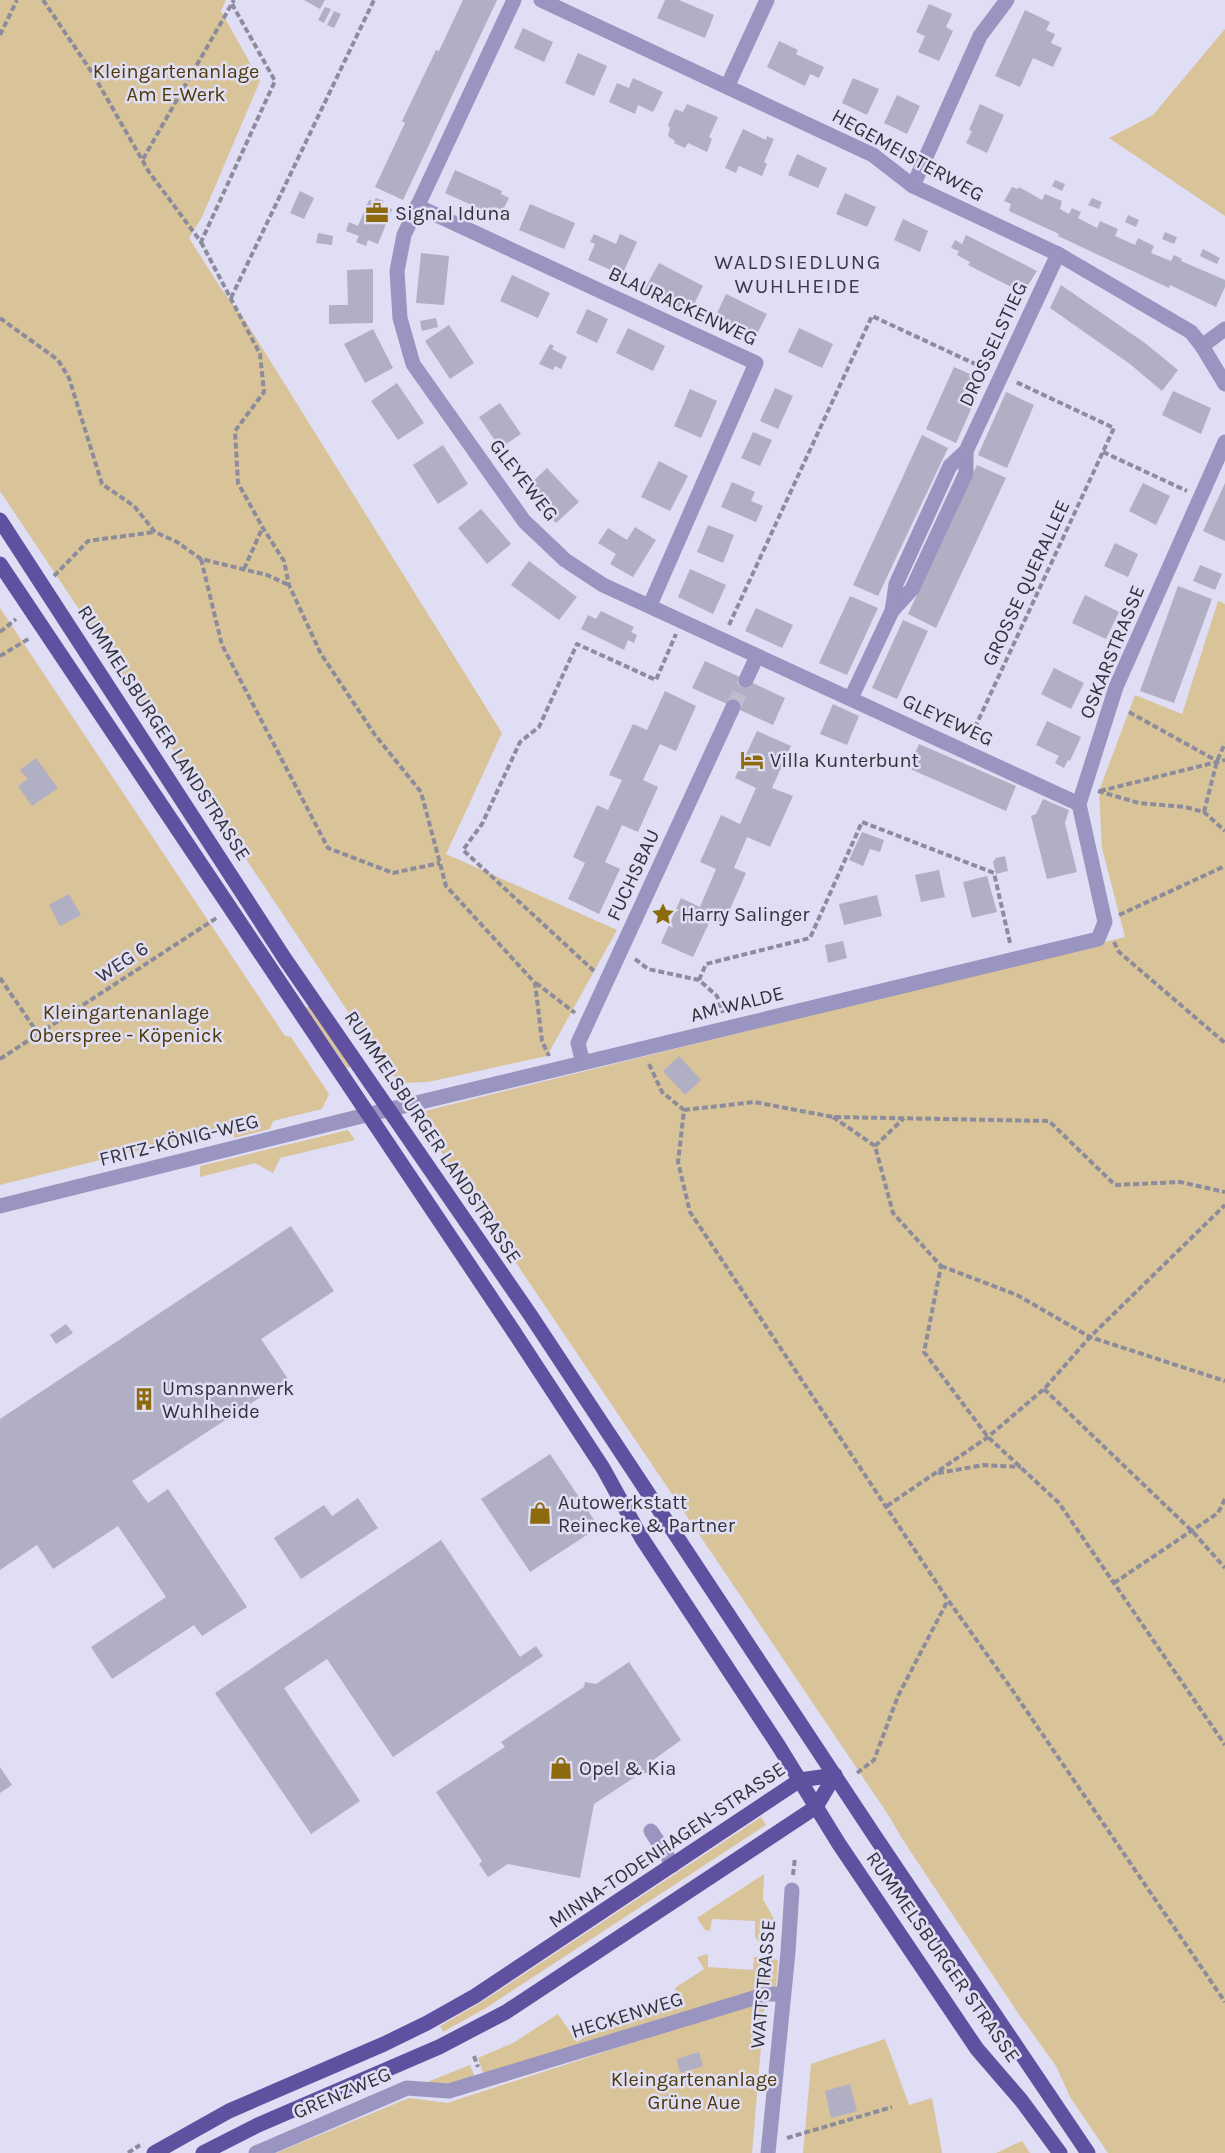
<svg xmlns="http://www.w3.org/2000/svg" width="1225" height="2153" viewBox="0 0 1225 2153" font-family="Karla,sans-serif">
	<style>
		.green { fill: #d9c398 }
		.building { fill: #b0afc4 }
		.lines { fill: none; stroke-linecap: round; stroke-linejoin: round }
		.minor-tunnel { stroke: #bdbccf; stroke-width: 15; stroke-dasharray: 15 8; stroke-linecap: butt }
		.path { stroke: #8d8c9c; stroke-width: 4; stroke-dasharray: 6 3; stroke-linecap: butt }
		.minor { stroke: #9994c0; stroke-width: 15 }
		.major { stroke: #6051a0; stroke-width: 15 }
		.labels { text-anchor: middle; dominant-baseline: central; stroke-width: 5; stroke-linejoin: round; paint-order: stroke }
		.park-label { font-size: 20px; fill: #4d3906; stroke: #e0def4 }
		.street-label { font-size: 20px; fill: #32323a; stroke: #e0def4 }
		.poi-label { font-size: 20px; fill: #32323a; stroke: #e0def4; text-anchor: start }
		.neighbourhood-label { font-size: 21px; letter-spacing: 1.5px; fill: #3c3b4c; stroke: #e0def4 }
	</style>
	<rect width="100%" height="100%" fill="#e0def4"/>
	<g class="green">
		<path d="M0 0H226L221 11 260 81 202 217 189 238 220 287 246 322 502 733 446 854 617 930 547 1056 428 1082 401 1083 387 1070 0 491Z"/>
		<path d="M1225 29V216L1109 138 1153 115Z"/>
		<path d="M1218 601 1225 604V2153H1108L1070 2097 1056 2066 1020 2016 901 1837 889 1816 419 1119 425 1111 1125 937 1102 848 1099 791 1135 695 1182 714Z"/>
		<path d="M0 608 285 1036 291 1037 329 1094 322 1109 273 1121 270 1129 234 1138 233 1127 0 1185Z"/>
		<path d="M311 1005 354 1066 347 1068 306 1008Z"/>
		<path d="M348 1130 355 1140 280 1158 273 1173 255 1163 200 1177V1166Z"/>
		<path d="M761 1817 766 1825 486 2008 443 2032 440 2026 483 2001Z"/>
		<path d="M764 1874 763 1899 774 1919V1941H758L755 1936V1921L712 1919 710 1931 705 1930 697 1918Z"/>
		<path d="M708 1954V1967L753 1970 754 1957H767L778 1960 776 1986 484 2076 478 2058 513 2043 558 2014 577 2042 626 2010 633 2020 676 1991 675 1988 704 1969 697 1957Z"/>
		<path d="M765 2000 752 2153H276L409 2098 447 2103Z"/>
		<path d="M885 2039 909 2105 932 2098 942 2153H803L811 2064Z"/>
		<path d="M470 2065 475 2077 451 2084H422Z"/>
		<path d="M1022 2141 1030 2153H996Z"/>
	</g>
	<g class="building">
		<path d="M304 0H325L320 9Z"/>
		<path d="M463 0H497L403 200 375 187 405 123 402 121 436 50 439 51Z"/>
		<path d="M665 0H679L714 15 705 38 657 18Z"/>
		<path d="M929 4 952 14 946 27 953 31 939 61 918 52 925 36 916 32Z"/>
		<path d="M325 7 331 9 324 23 318 20Z"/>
		<path d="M1025 10 1050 22 1046 30 1055 34 1051 43 1062 48 1053 67 1033 58 1020 87 995 76Z"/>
		<path d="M334 11 341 14 334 28 327 25Z"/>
		<path d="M523 28 553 42 544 62 514 48Z"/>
		<path d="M779 41 798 50 796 54 824 67 819 78 810 74 805 86 767 67Z"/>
		<path d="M578 53 607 66 594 96 565 83Z"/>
		<path d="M633 78 663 92 653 112 638 105 635 114 609 102 617 83 629 88Z"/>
		<path d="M853 78 879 89 867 115 842 103Z"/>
		<path d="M897 95 920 106 907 134 884 123Z"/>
		<path d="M687 104 718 117 709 137 712 139 707 152 688 143 685 148 674 143 675 141 668 136 670 128 668 125 675 109 683 112Z"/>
		<path d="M980 104 1004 115 987 153 966 143 972 131 969 130Z"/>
		<path d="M743 129 766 140 767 136 774 139 764 162 767 164 762 176 739 166 736 173 725 168Z"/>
		<path d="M797 154 827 168 818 188 788 175Z"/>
		<path d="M455 170 502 191 501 194 509 198 503 210 495 207 491 214 445 193Z"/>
		<path d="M1055 180 1065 184 1062 191 1052 186Z"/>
		<path d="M1012 187 1018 189 1019 187 1042 200 1045 194 1062 201 1060 209 1069 214 1072 208 1081 212 1078 218 1097 228 1100 221 1118 229 1115 236 1135 245 1138 238 1154 246 1151 253 1171 261 1174 255 1182 259 1181 261 1225 280V287L1216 307 1170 285 1169 288 1058 236 1059 234 1009 211 1011 204 1004 201Z"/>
		<path d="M300 191 314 198 304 219 290 213Z"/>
		<path d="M845 193 876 207 867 227 836 214Z"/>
		<path d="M376 198 384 201 382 205 392 209 378 244 368 240 366 246 356 242 359 236 346 231 349 222 358 226 369 200 374 201Z"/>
		<path d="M1092 198 1102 202 1099 209 1088 205Z"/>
		<path d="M530 204 575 223 564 249 519 230Z"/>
		<path d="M1128 215 1139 220 1136 227 1125 222Z"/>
		<path d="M903 219 928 231 920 252 894 240Z"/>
		<path d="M1165 232 1177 237 1174 244 1162 239Z"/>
		<path d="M318 233 333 236 332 245 316 243Z"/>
		<path d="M594 234 616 244 620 234 637 242 622 275 588 260 595 244 590 242Z"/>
		<path d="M966 235 1037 271 1023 293 968 265 970 262 957 255 959 251 951 248 955 240 962 244Z"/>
		<path d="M1203 249 1220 258 1217 264 1200 256Z"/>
		<path d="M421 253 449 256 444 305 416 303Z"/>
		<path d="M659 263 703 286 689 314 644 290Z"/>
		<path d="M373 269V323L329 324V305H348L347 270Z"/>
		<path d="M512 275 550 293 538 318 500 301Z"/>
		<path d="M1061 285 1145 343 1178 370 1162 391 1130 364 1050 308Z"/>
		<path d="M726 294 767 314 753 342 713 322Z"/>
		<path d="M587 309 608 319 597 343 576 333Z"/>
		<path d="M436 318 438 327 422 331 420 321Z"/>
		<path d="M449 325 474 363 450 379 425 341Z"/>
		<path d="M628 328 665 346 653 371 616 353Z"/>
		<path d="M799 328 833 344 822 368 788 352Z"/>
		<path d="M373 329 393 368 365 383 344 344Z"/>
		<path d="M550 344 554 346 552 349 567 357 561 369 555 366 553 370 539 364Z"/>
		<path d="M954 367 984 380 956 443 926 429Z"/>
		<path d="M397 383 424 423 398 440 371 401Z"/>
		<path d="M775 388 793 396 778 429 760 421Z"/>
		<path d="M690 389 717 401 701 438 674 426Z"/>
		<path d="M1173 391 1211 408 1201 434 1162 415Z"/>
		<path d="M1006 392 1034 405 1007 468 978 455Z"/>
		<path d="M500 403 521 434 500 448 479 417Z"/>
		<path d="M753 432 772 440 760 466 741 458Z"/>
		<path d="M922 435 948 448 878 596 853 585Z"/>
		<path d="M443 445 468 484 438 504 413 465Z"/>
		<path d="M659 461 688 476 670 511 641 497Z"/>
		<path d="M977 465 1006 478 936 628 908 614Z"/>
		<path d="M547 468 579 502 556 523 525 489Z"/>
		<path d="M732 482 755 492 751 501 763 506 756 522 721 507Z"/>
		<path d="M1143 483 1170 496 1156 525 1129 511Z"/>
		<path d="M1225 483V541L1203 531Z"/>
		<path d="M481 509 511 544 487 564 458 528Z"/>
		<path d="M708 525 734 535 723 563 697 552Z"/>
		<path d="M635 527 656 540 633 577 610 564 616 554 598 543 608 528 627 540Z"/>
		<path d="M1115 543 1138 554 1128 577 1104 566Z"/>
		<path d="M529 561 577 597 559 620 511 585Z"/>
		<path d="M1200 565 1222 574 1215 590 1193 581Z"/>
		<path d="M690 569 726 585 713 614 678 597Z"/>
		<path d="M1178 586 1212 599 1174 703 1140 691Z"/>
		<path d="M1085 595 1119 612 1106 639 1072 623Z"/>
		<path d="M850 596 878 608 847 675 819 663Z"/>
		<path d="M756 608 793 625 782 648 745 631Z"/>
		<path d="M601 611 634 627 631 632 637 635 634 643 628 640 624 650 581 629 588 615 596 619Z"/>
		<path d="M903 620 928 631 897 699 872 688Z"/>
		<path d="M705 661 785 698 773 725 692 688Z"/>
		<path d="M1054 668 1084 683 1071 709 1041 694Z"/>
		<path d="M665 691 696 706 676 751 660 744 643 780 658 787 638 832 622 825 605 862 620 869 599 914 568 899 585 863 573 857 597 805 608 810 622 780 609 775 633 724 647 730Z"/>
		<path d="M833 704 859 716 847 745 820 734Z"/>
		<path d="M1047 721 1081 737 1070 761 1068 760 1064 768 1055 763 1059 756 1036 745Z"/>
		<path d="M757 731 791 746 772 788 793 796 770 847 747 837 734 868 746 873 723 925 711 919 693 957 661 943 681 898 700 907 716 869 700 862 721 815 740 824 756 788 735 778Z"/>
		<path d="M919 744 1016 786 1006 811 908 768Z"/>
		<path d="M36 758 58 788 32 806 18 786 28 779 20 770Z"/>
		<path d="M1043 799 1069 810 1065 823 1077 872 1047 879 1031 816 1036 814Z"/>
		<path d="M862 832 884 840 880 852 870 849 863 866 849 860Z"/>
		<path d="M1005 856 1008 871 996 874 993 862 996 858Z"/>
		<path d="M939 870 945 897 921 902 915 875Z"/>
		<path d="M987 876 997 912 972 918 963 882Z"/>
		<path d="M69 894 81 915 60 926 49 905Z"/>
		<path d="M877 895 882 916 844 925 839 904Z"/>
		<path d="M843 941 847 958 828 963 825 945Z"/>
		<path d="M679 1056 701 1080 685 1095 663 1071Z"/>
		<path d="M291 1226 334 1291 261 1339 288 1379 132 1481 148 1503 168 1489 247 1607 202 1636 194 1625 112 1679 91 1647 166 1597 118 1526 53 1569 37 1545 0 1570V1419Z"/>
		<path d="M66 1324 73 1333 56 1344 50 1335Z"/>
		<path d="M550 1454 599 1527 530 1572 481 1499Z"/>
		<path d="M358 1498 378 1528 301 1579 274 1538 324 1505 332 1516Z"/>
		<path d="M441 1540 520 1657 536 1646 543 1656 393 1757 327 1659 284 1688 360 1801 311 1834 215 1693Z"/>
		<path d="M629 1662 681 1740 649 1763 647 1773H641L594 1804 580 1878 508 1864 488 1877 479 1864 482 1861 436 1792 505 1747 501 1742 584 1687 585 1682 596 1684Z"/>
		<path d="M0 1767 12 1785 0 1793Z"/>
		<path d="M699 2052 703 2066 680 2073 677 2059Z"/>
		<path d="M850 2084 857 2111 831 2118 825 2091Z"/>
		<path d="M672 2094 675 2105 655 2111 652 2100Z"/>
	</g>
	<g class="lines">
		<path class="minor-tunnel" d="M733 707 746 680"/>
		<g class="path">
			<path d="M43 0 93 74 149 172 201 242 275 81 232 4"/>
			<path d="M0 35 17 0"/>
			<path d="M143 159 234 0"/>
			<path d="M201 242 260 354 264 392 235 431 238 483 263 528 284 561 289 585 321 654 375 735 421 792 446 886 535 983 542 1041 549 1056"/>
			<path d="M231 298 374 0"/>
			<path d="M0 318 58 360 69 378 102 484 134 506 155 532 177 542 201 559 267 575 289 585"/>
			<path d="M1103 452 1187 491"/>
			<path d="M201 559 222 645 328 848 393 873 440 863"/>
			<path d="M244 569 262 529"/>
			<path d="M54 576 88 541 154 532"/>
			<path d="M729 625 872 316 986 369"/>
			<path d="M0 632 16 619"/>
			<path d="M0 656 30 638"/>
			<path d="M1129 712 1217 761"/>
			<path d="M971 736 1114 428 1016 382"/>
			<path d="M1098 791 1139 803 1185 807 1204 812 1225 831"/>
			<path d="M1100 791 1225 760"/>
			<path d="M1204 812 1217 761 1225 743"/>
			<path d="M1119 915 1225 866"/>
			<path d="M1114 942 1119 952 1225 1043"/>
			<path d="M635 959 648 969 699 980 717 996 723 1013"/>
			<path d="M594 971 463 850 482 824 520 742 539 727 577 644 656 680 676 634"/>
			<path d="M0 978 39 1035"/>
			<path d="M699 980 706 964 810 938 862 822 994 873 1010 943"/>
			<path d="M536 983 575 1013"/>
			<path d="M0 1059 218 917"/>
			<path d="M649 1064 662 1092 684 1110 678 1162 690 1212 948 1600 1013 1691 1225 2002"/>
			<path d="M684 1110 754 1102 833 1117 1049 1121 1115 1185 1180 1182 1225 1192"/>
			<path d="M833 1117 875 1146 893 1213 941 1266 924 1352 988 1437 1059 1503 1225 1745"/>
			<path d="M875 1146 904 1118"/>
			<path d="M941 1266 1017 1295 1090 1337 1225 1381"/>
			<path d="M1044 1389 1193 1532 1225 1568"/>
			<path d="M938 1473 984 1465 1021 1467"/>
			<path d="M887 1506 988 1437 1044 1389 1090 1337 1225 1205"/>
			<path d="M1114 1583 1218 1513 1225 1499"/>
			<path d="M857 1773 874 1760 898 1696 948 1600"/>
			<path d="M793 1875 795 1858"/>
			<path d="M474 2056 478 2067"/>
			<path d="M787 2138 892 2107"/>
			<path d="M128 2153 140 2145"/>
		</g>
		<g class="minor">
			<path d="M514 0 404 235 397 271 400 318 413 364 524 521 565 560 603 585 1079 804"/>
			<path d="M541 0 873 155 913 186 1058 254 1191 332 1202 346 1225 384"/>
			<path d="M727 87 767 0"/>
			<path d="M913 186 980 36 1007 0"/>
			<path d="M417 206 756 363 650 605"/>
			<path d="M1202 346 1225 329"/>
			<path d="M892 611 912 589 966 473V451"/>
			<path d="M746 680 757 656"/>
			<path d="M851 698 892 611 896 584 950 466 966 451 1058 254"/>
			<path d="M583 1063 578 1043 733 707"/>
			<path d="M0 1206 354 1118 1098 939 1105 922 1079 804 1116 687 1225 442"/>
			<path d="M651 1831 673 1865"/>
			<path d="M256 2153 407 2088 449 2091 767 1994H783"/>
			<path d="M768 2153 788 1952 792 1890"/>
		</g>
		<g class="major">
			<path d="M0 520 285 959 529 1313 874 1835 1088 2153"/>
			<path d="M0 564 512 1329 603 1468 641 1537 778 1745 839 1844 977 2049 1021 2100 1060 2153"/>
			<path d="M154 2153 229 2111 384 2044 427 2023 475 1996 800 1780 835 1775"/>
			<path d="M203 2153 258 2125 439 2047 506 2012 816 1807 835 1775"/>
		</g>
	</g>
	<defs>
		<g id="office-bare" transform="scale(1.8)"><path d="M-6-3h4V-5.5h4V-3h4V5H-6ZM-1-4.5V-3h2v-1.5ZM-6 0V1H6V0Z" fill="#8d6a0d" stroke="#e0def4" stroke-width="2.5" paint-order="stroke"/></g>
		<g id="hotel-bare" transform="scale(1.8)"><path d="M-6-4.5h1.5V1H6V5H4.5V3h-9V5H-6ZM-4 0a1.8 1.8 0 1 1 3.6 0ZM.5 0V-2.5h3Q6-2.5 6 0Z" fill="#8d6a0d" stroke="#e0def4" stroke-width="2.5" paint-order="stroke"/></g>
		<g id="sight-bare" transform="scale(1.8)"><path d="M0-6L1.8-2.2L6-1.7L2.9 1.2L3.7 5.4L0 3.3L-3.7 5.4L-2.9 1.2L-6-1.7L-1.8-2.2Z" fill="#8d6a0d" stroke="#e0def4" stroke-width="2.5" paint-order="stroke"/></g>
		<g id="building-bare" transform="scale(1.8)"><path d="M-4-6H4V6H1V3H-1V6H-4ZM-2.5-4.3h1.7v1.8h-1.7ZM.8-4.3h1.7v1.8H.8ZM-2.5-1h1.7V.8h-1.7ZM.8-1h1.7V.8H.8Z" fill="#8d6a0d" stroke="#e0def4" stroke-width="2.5" paint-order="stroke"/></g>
		<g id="shop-bare" transform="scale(1.8)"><path d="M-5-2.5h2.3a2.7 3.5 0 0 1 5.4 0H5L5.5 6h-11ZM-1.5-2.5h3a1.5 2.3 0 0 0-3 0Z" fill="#8d6a0d" stroke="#e0def4" stroke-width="2.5" paint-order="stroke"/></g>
	</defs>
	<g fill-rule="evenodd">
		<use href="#office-bare" x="377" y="213"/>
		<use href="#hotel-bare" x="752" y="760"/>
		<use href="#sight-bare" x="663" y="914"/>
		<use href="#building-bare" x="144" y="1399"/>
		<use href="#shop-bare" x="540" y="1513"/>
		<use href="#shop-bare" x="561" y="1768"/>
	</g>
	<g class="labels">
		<g class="park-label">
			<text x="176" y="71">Kleingartenanlage<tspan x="176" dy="23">Am E-Werk</tspan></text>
			<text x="126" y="1012">Kleingartenanlage<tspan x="126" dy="23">Oberspree - Köpenick</tspan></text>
			<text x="694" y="2079">Kleingartenanlage<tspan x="694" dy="23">Grüne Aue</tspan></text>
		</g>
		<g class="street-label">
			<text transform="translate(908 155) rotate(29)">HEGEMEISTERWEG</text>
			<text transform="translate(683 306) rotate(25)">BLAURACKENWEG</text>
			<text transform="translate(993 344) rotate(-65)">DROSSELSTIEG</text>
			<text transform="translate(524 480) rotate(52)">GLEYEWEG</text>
			<text transform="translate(1026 583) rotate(-65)">GROSSE QUERALLEE</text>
			<text transform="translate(1112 652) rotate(-68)">OSKARSTRASSE</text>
			<text transform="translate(948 720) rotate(25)">GLEYEWEG</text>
			<text transform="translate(164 733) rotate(57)">RUMMELSBURGER LANDSTRASSE</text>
			<text transform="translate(633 875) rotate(-65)">FUCHSBAU</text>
			<text transform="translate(122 962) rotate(-33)">WEG 6</text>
			<text transform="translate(737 1004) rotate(-14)">AM WALDE</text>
			<text transform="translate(433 1137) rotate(56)">RUMMELSBURGER LANDSTRASSE</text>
			<text transform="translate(179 1140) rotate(-14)">FRITZ-KÖNIG-WEG</text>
			<text transform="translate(667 1845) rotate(-34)">MINNA-TODENHAGEN-STRASSE</text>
			<text transform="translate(943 1957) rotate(55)">RUMMELSBURGER STRASSE</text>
			<text transform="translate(763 1984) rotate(-85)">WATTSTRASSE</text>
			<text transform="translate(627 2015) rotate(-17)">HECKENWEG</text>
			<text transform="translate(342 2093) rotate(-23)">GRENZWEG</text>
		</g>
		<g class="poi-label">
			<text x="395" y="213">Signal Iduna</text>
			<text x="770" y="760">Villa Kunterbunt</text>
			<text x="681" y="914">Harry Salinger</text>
			<text x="162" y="1388">Umspannwerk<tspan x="162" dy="23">Wuhlheide</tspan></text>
			<text x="558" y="1502">Autowerkstatt<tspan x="558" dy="23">Reinecke &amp; Partner</tspan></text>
			<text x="579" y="1768">Opel &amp; Kia</text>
		</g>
		<g class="neighbourhood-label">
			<text x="798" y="262">WALDSIEDLUNG<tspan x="798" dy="24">WUHLHEIDE</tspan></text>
		</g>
	</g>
</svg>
